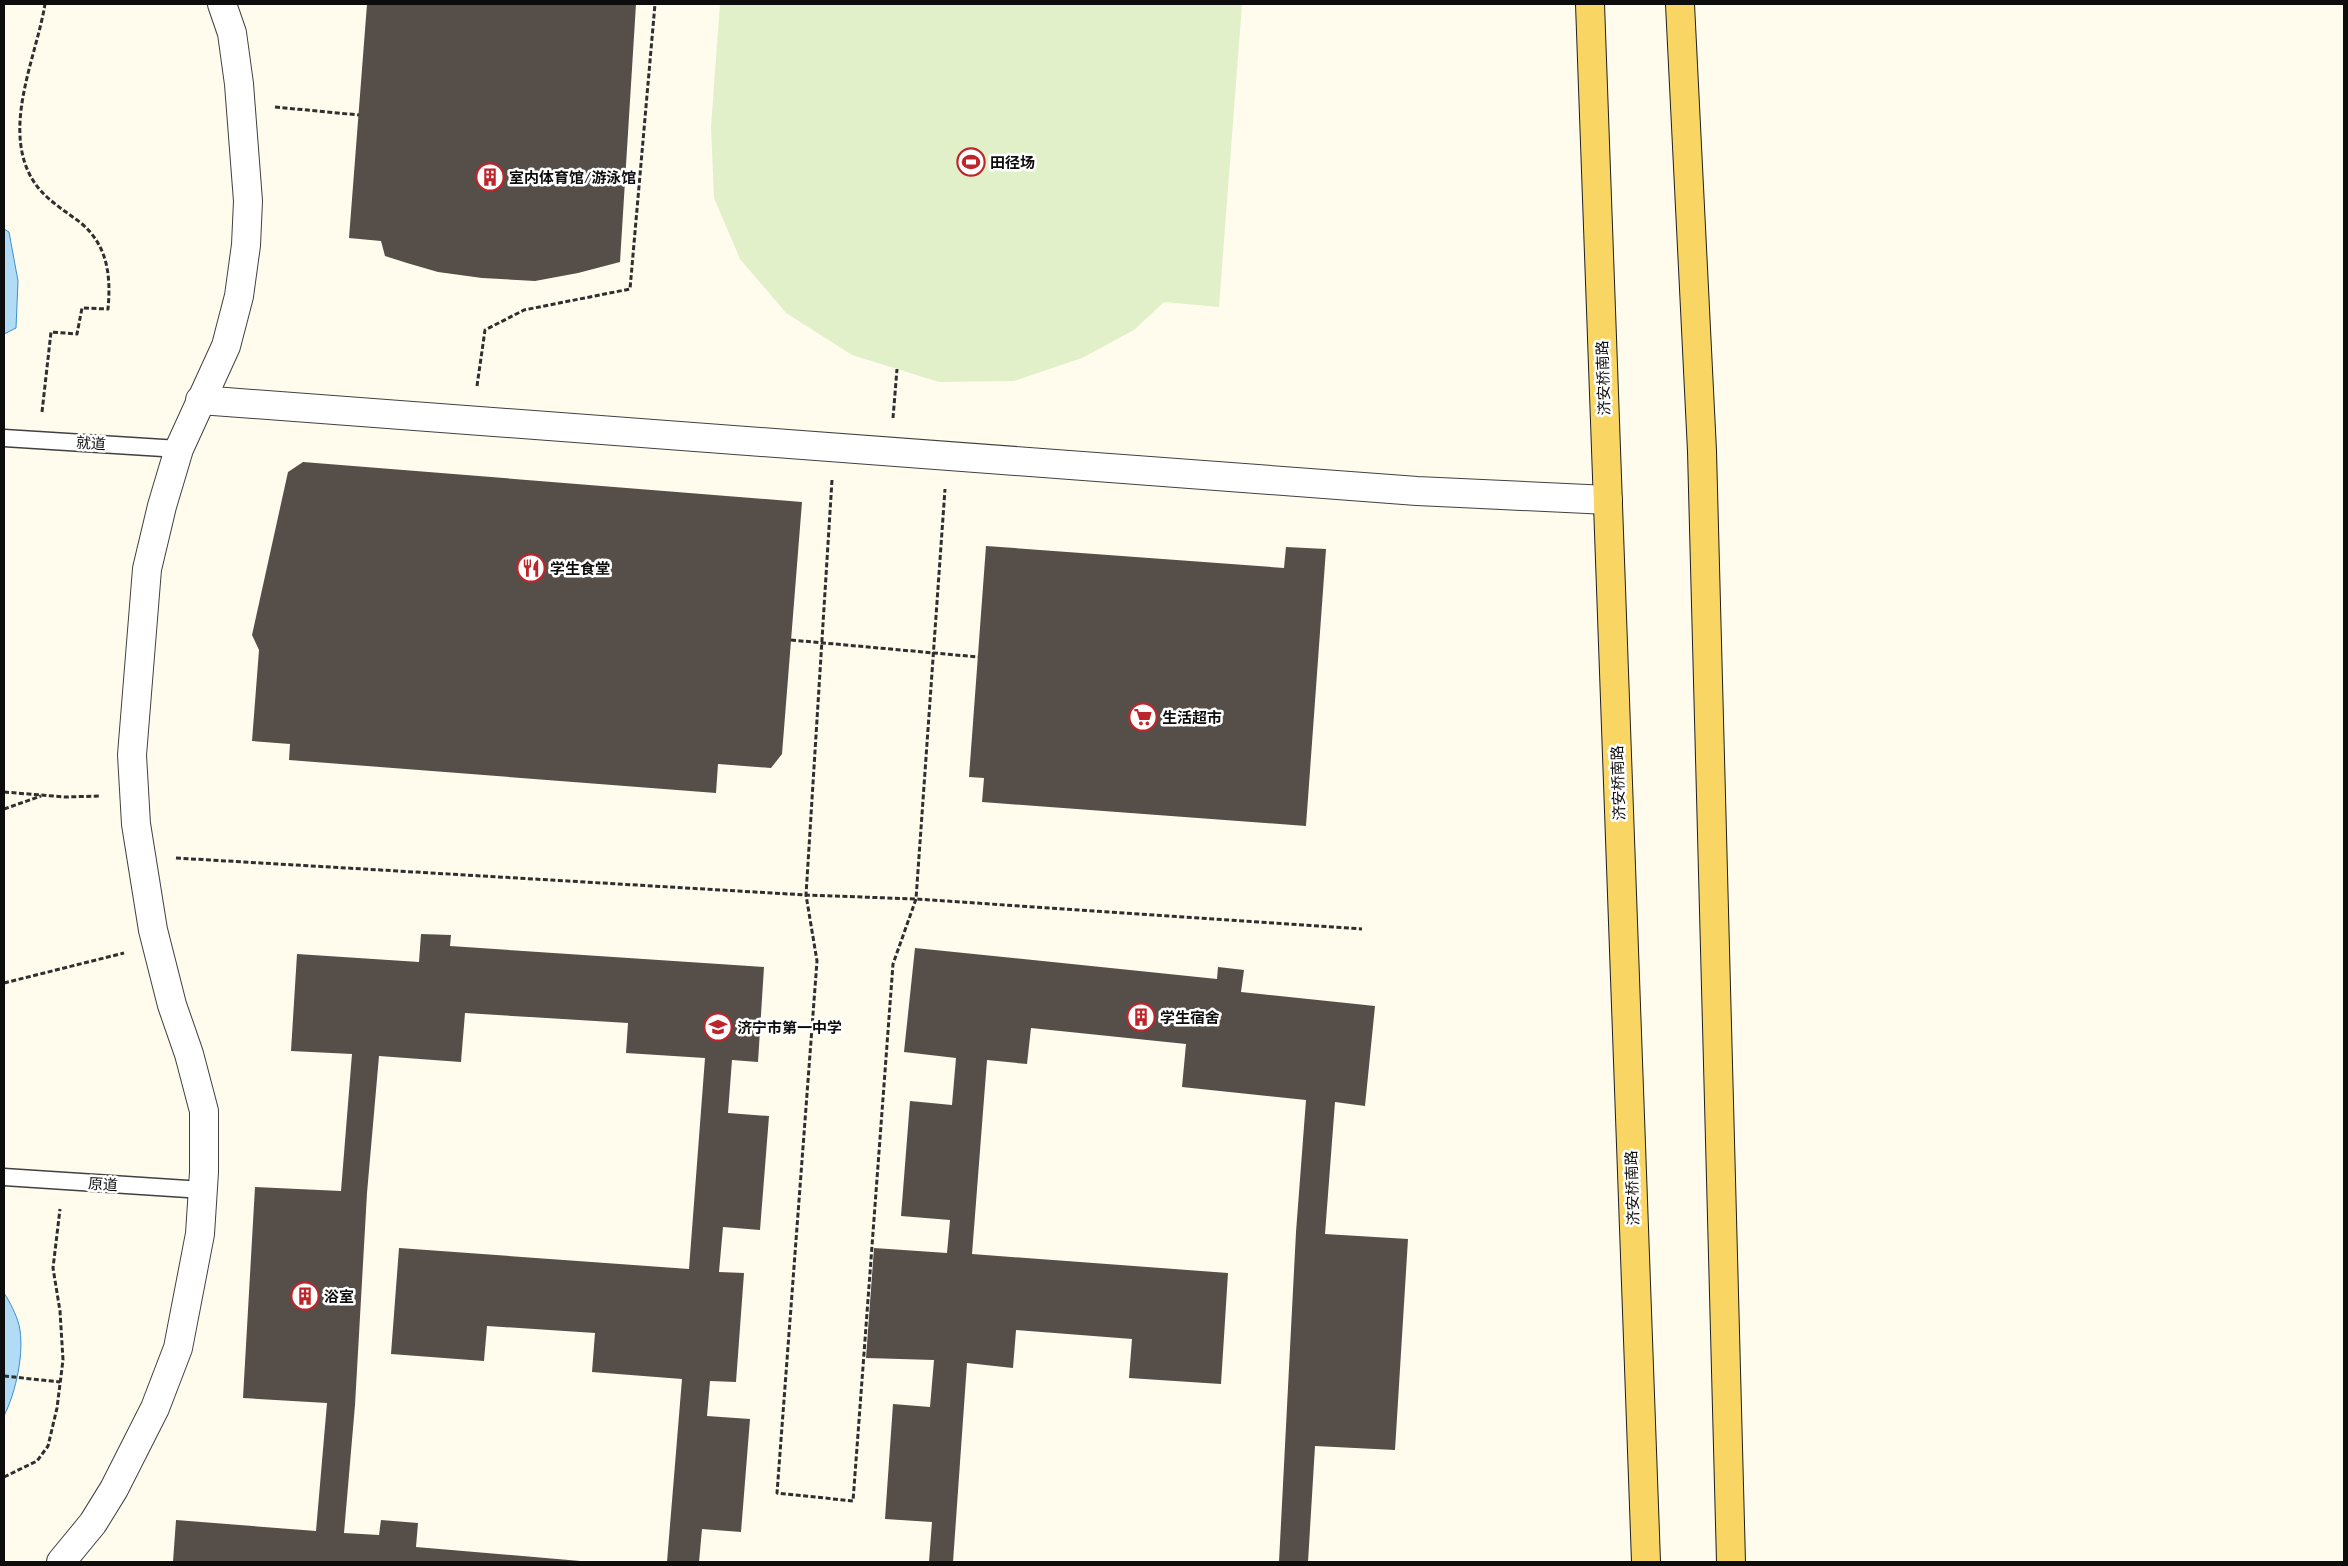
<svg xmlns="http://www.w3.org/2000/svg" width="2348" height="1566" viewBox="0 0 2348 1566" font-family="'Libre Baskerville','Noto Sans SC',serif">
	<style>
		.pitch { fill: #e2f0c9 }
		.water { fill: #b2dcf6; stroke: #3991ce }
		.building { fill: #564e49 }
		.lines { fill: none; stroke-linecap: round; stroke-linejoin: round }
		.lane-casing { stroke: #404040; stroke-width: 19 }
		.street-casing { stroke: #404040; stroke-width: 30 }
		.primary-casing { stroke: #1e1e1e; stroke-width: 30 }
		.path { stroke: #2f2f2f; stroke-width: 3; stroke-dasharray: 5 2.5; stroke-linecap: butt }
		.lane { stroke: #fff; stroke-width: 16 }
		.street { stroke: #fff; stroke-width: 28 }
		.primary { stroke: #f9d663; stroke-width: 28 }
		.labels { text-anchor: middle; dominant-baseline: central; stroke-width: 5; stroke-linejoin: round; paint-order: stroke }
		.poi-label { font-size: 15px; font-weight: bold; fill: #0d0d0d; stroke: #fff; text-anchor: start }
		.street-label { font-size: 15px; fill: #0d0d0d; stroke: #fff }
	</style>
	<rect width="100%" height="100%" fill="#fffced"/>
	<path class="pitch" d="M720 4H1242L1219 307 1164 302 1134 330 1082 358 1014 381 939 382 852 355 786 313 740 259 714 198 711 127Z"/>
	<g class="water">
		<path d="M4 229 9 232 18 281 16 328 4 334Z"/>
		<path d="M4 1293C10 1302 16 1314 19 1325 25 1351 16 1392 4 1416Z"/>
	</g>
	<g class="building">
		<path d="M367 4H636L620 262 578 273 535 281 482 278 438 272 407 263 385 256 381 241 349 238Z"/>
		<path d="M303 462 802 502 782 754 771 768 718 764 716 793 289 760 290 744 252 741 259 650 252 635 288 472Z"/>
		<path d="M986 546 1284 568 1286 547 1326 549 1306 826 982 802 984 778 969 777Z"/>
		<path d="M421 934 451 935 450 946 764 967 758 1062 732 1060 728 1113 769 1116 760 1230 723 1227 719 1272 744 1273 736 1382 710 1381 707 1416 750 1419 741 1532 702 1529 699 1562H667L682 1379 592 1372 595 1333 487 1326 484 1361 391 1354 399 1248 689 1269 705 1058 626 1053 628 1023 465 1013 461 1062 379 1056 367 1193 355 1405 344 1533 379 1535 381 1520 418 1523 416 1547 592 1562H173L176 1520 316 1531 327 1403 243 1398 255 1187 341 1191 352 1054 291 1051 297 954 419 962Z"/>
		<path d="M915 948 1217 979 1218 967 1244 970 1241 992 1375 1006 1365 1106 1335 1102 1325 1234 1408 1239 1395 1450 1315 1446 1308 1562H1279L1296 1232 1306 1100 1182 1087 1186 1044 1031 1028 1027 1064 987 1060 972 1254 1228 1273 1221 1384 1129 1378 1132 1339 1016 1330 1013 1368 967 1363 953 1562H929L932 1522 885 1519 893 1404 930 1407 934 1360 866 1358 874 1248 947 1253 950 1220 901 1216 910 1101 952 1105 956 1058 904 1052Z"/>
	</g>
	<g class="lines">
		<g class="lane-casing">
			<g id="lane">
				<path d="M4 438 179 449"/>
				<path d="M4 1177 203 1190"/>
			</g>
		</g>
		<g class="street-casing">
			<g id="street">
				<path d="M200 400 1417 491 1608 500"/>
				<path d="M61 1562 93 1523 114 1489 155 1408 178 1348 200 1234 204 1172V1111L189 1054 172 1005 153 930 136 824 132 755 147 569 162 506 179 449 226 346 239 296 246 245 248 201 239 84 232 33 222 4"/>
			</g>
		</g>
		<g class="primary-casing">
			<g id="primary">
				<path d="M1590 4 1646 1562"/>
				<path d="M1680 4 1702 451 1731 1562"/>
			</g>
		</g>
		<g class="path">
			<path d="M275 107 359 115"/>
			<path d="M477 386 485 330 524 310 630 289 655 4"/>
			<path d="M42 412 51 332 77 334 82 308 108 309C111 276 108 246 81 223 60 207 39 196 28 171 5 120 37 54 45 4"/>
			<path d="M893 418 897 369"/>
			<path d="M832 480 806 895 817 961 777 1493 853 1501 893 964 916 899 945 489"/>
			<path d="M791 640 978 657"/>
			<path d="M4 792 65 797 101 796"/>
			<path d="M4 809 41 796"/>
			<path d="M176 858 806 895 916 899 1362 929"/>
			<path d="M4 983 124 953"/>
			<path d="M4 1376 60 1382"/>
			<path d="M4 1477 37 1461 48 1446 57 1408 63 1360 60 1311 53 1268 60 1209"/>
		</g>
		<use href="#lane" class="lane"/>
		<use href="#street" class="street"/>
		<use href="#primary" class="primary"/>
	</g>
	<defs>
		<g id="stadium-ring" transform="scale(1.4375)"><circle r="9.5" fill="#fff" stroke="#be252a" stroke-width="1.5"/><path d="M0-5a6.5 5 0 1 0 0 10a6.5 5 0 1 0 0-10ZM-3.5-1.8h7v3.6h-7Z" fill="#be252a"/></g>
		<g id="building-ring" transform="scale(1.4375)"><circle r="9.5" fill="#fff" stroke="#be252a" stroke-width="1.5"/><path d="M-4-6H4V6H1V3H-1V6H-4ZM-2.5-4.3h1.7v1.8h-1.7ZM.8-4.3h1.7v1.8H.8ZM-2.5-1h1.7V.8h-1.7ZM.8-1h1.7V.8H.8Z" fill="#be252a"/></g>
		<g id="restaurant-ring" transform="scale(1.4375)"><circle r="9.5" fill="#fff" stroke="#be252a" stroke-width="1.5"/><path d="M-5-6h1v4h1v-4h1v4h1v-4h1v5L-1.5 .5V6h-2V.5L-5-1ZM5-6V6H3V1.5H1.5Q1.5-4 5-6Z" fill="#be252a"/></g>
		<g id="supermarket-ring" transform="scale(1.4375)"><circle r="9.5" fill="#fff" stroke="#be252a" stroke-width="1.5"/><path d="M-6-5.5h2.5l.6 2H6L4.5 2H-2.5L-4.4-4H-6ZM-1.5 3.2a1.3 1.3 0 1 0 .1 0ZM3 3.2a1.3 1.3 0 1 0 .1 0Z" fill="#be252a"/></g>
		<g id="school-ring" transform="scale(1.4375)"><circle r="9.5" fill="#fff" stroke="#be252a" stroke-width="1.5"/><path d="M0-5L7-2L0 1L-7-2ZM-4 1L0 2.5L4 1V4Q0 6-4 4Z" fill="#be252a"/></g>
	</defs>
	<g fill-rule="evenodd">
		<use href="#stadium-ring" x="971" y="162"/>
		<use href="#building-ring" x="490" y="177"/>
		<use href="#restaurant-ring" x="531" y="568"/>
		<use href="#supermarket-ring" x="1143" y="717"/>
		<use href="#building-ring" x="1141" y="1017"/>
		<use href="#school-ring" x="718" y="1027"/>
		<use href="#building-ring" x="305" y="1296"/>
	</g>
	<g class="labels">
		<g class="poi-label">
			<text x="990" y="162">田径场</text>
			<text x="509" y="177">室内体育馆/游泳馆</text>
			<text x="550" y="568">学生食堂</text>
			<text x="1162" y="717">生活超市</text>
			<text x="1160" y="1017">学生宿舍</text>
			<text x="737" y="1027">济宁市第一中学</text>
			<text x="324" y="1296">浴室</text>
		</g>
		<g class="street-label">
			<text transform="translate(1603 378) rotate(-92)">济安桥南路</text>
			<text transform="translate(91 443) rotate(4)">就道</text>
			<text transform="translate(1618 783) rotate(-92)">济安桥南路</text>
			<text transform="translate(103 1184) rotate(4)">原道</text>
			<text transform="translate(1632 1188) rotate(-92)">济安桥南路</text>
		</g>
	</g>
	<rect width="2348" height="1566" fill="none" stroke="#0d0d0d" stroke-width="10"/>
</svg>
